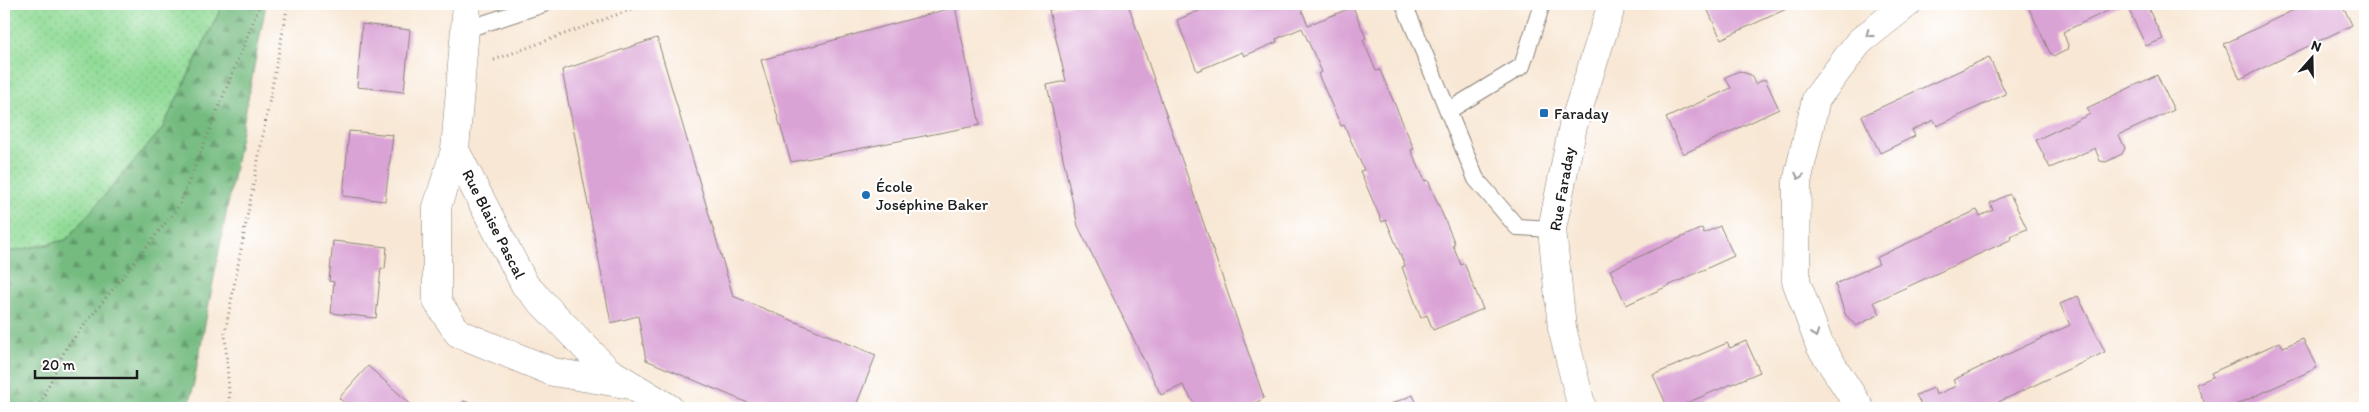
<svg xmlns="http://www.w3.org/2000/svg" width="2369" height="412" viewBox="0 0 2369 412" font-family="Itim,sans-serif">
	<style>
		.grass { fill: url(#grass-dots); stroke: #567c5a }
		.forest { fill: url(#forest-firs); stroke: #486c4e }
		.building { fill: #daa3d5 }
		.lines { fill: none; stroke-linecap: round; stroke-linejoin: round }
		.service-casing { stroke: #8a8278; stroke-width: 18 }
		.minor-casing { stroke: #8a8278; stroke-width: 29 }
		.path { stroke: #8a8278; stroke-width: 3; stroke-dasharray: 1 4; stroke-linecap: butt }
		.service { stroke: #fff; stroke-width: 16 }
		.minor { stroke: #fff; stroke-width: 28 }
		.oneway { stroke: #999 }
		.poi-dot { fill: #1f6fb2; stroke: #fff; stroke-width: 2 }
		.labels { text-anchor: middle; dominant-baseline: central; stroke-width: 4.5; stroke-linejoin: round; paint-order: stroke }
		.poi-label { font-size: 16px; fill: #1c1c1c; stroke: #fff; text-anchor: start }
		.street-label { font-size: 16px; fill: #1c1c1c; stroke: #fff }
	</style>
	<defs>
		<pattern id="grass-dots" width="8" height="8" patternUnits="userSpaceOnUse" patternTransform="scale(1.25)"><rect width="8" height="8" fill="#91db97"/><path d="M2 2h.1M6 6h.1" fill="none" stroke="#7cbb82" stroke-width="1.8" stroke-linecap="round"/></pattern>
		<pattern id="forest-firs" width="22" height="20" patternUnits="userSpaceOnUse" patternTransform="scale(1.25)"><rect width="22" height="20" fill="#74bb80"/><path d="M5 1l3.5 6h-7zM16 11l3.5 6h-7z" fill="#5e9768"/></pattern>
	</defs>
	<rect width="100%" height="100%" fill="#fff"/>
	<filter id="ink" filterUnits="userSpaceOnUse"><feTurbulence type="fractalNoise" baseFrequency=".02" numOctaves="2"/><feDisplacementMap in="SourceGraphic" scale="10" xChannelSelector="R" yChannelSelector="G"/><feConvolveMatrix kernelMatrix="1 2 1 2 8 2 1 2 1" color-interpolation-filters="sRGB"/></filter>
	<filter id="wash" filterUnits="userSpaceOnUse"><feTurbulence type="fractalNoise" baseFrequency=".0096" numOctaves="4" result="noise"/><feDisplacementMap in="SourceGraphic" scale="20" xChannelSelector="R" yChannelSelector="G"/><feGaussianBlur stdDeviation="1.12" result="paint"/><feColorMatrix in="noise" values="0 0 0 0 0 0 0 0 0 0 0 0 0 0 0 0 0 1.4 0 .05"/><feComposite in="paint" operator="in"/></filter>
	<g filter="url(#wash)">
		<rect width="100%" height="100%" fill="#f8e7d4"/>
		<path class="grass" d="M4 4H223L162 129 66 240 4 253Z"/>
		<path class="forest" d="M223 4H266L189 408H4V253L66 240 162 129Z"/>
		<g id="blocks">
			<g class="building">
				<path d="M1075 4H1128L1264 398 1247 408H1197L1183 385 1161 395 1078 226 1047 85 1066 81 1049 10Z"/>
				<path d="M1225 4H1299L1308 25 1353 7 1366 38 1363 40 1376 71 1380 70 1414 149 1411 150 1425 181 1428 180 1455 244 1453 245 1461 265 1464 263 1483 309 1433 330 1427 315 1421 318 1402 267 1405 266 1386 220 1382 222 1360 171 1364 170 1344 125 1341 126 1318 74 1322 72 1302 28 1276 39 1277 42 1244 56 1242 52 1197 71 1177 20 1208 7 1209 10Z"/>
				<path d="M1705 4H1797L1721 39Z"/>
				<path d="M2027 4H2122L2063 32 2068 45 2067 50 2055 56 2050 53Z"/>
				<path d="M2126 4H2146L2163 39 2146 46Z"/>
				<path d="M2306 4H2316L2317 6 2323 4H2342L2352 25 2240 79 2224 44Z"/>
				<path d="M955 7 980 125 791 162 761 60Z"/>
				<path d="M362 24 410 30 404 92 357 87Z"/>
				<path d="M657 38 733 296 876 355 855 408H760L646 360 638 316 611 323 562 70Z"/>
				<path d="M1989 57 2006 94 1937 126 1934 120 1912 130 1915 136 1880 153 1862 116Z"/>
				<path d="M1739 71 1751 75 1755 84 1765 79 1779 109 1683 154 1666 118 1731 88 1725 77Z"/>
				<path d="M2157 75 2174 110 2119 135 2125 148 2122 154 2106 162 2100 161 2095 148 2050 168 2036 140 2090 114 2087 108Z"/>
				<path d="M349 131 393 135 385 201 343 196Z"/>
				<path d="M2010 194 2027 229 2010 236 2012 239 1874 302 1880 314 1856 326 1845 314 1835 284 1879 264 1876 258 1977 210 1980 216 1993 210 1990 203Z"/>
				<path d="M1720 226 1734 256 1626 305 1610 270 1702 228 1704 233Z"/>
				<path d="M333 241 387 247 385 269 381 268 376 318 331 313 334 282 329 281Z"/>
				<path d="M2078 296 2105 352 1986 408H1923L1916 395 1934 388 1936 395 1956 386 1953 380 2070 325 2060 304Z"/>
				<path d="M2303 339 2317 368 2229 408 2225 405 2218 408H2207L2196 384 2213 377 2211 373 2280 342 2283 347Z"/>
				<path d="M1746 341 1760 372 1675 408H1668L1653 375 1727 343 1730 348Z"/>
				<path d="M368 366 415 408H350L339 398Z"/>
				<path d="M1413 395 1419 408H1381Z"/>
				<path d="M464 401 481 408H461Z"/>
			</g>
		</g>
	</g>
	<g filter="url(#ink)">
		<use href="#blocks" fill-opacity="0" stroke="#8a8278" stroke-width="1"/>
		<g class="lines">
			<g class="service-casing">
				<g id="service">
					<path d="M1404 4 1476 179 1517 227 1552 229"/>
					<path d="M464 30 544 4"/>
					<path d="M1448 111 1522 66 1542 4"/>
				</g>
			</g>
			<g class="minor-casing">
				<g id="minor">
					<path d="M467 4 455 150 525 285 608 371 669 408"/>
					<path d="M455 150 437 207V301L458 333 553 372 625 384"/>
					<path d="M1582 408 1562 328 1552 229 1573 126 1612 4"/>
					<path d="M1860 408 1820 346 1796 281 1797 182 1816 99 1859 42 1907 4"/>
				</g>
			</g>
			<g class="path">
				<path d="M667 4 850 9 859 4"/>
				<path d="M494 60 646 4"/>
				<path d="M38 408 66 348 179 206 259 7 264 4"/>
				<path d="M230 408 225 333 288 4"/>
			</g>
			<use href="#service" class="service"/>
			<use href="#minor" class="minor"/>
		</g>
		<defs><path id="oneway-chevron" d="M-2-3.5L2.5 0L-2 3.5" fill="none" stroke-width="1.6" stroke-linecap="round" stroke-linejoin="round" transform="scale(1.25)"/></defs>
		<g class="oneway">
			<use href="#oneway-chevron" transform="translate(1869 34) rotate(142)"/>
			<use href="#oneway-chevron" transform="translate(1799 176) rotate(102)"/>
			<use href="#oneway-chevron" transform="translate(1815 334) rotate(70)"/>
		</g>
	</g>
	<g class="poi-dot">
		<rect x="1539" y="108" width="10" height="10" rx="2.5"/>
		<circle cx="866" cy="195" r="5"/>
	</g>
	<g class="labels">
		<g class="poi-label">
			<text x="1554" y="113">Faraday</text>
			<text x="876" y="186">École<tspan x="876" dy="18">Joséphine Baker</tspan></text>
		</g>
		<g class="street-label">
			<text transform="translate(1562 189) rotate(-80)">Rue Faraday</text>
			<text transform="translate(494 224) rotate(63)">Rue Blaise Pascal</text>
		</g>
	</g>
	<rect width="2369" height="412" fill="none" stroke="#fff" stroke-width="20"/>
	<g transform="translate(2312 58) rotate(20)" stroke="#ffffff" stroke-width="4" paint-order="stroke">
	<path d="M0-4L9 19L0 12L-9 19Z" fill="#1c1c1c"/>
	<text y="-8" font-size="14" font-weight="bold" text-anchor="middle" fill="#1c1c1c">N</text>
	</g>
	<path d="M35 370v8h102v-8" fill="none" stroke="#1c1c1c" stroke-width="2.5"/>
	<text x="42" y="370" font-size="15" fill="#1c1c1c" stroke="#ffffff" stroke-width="4" paint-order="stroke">20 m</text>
</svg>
